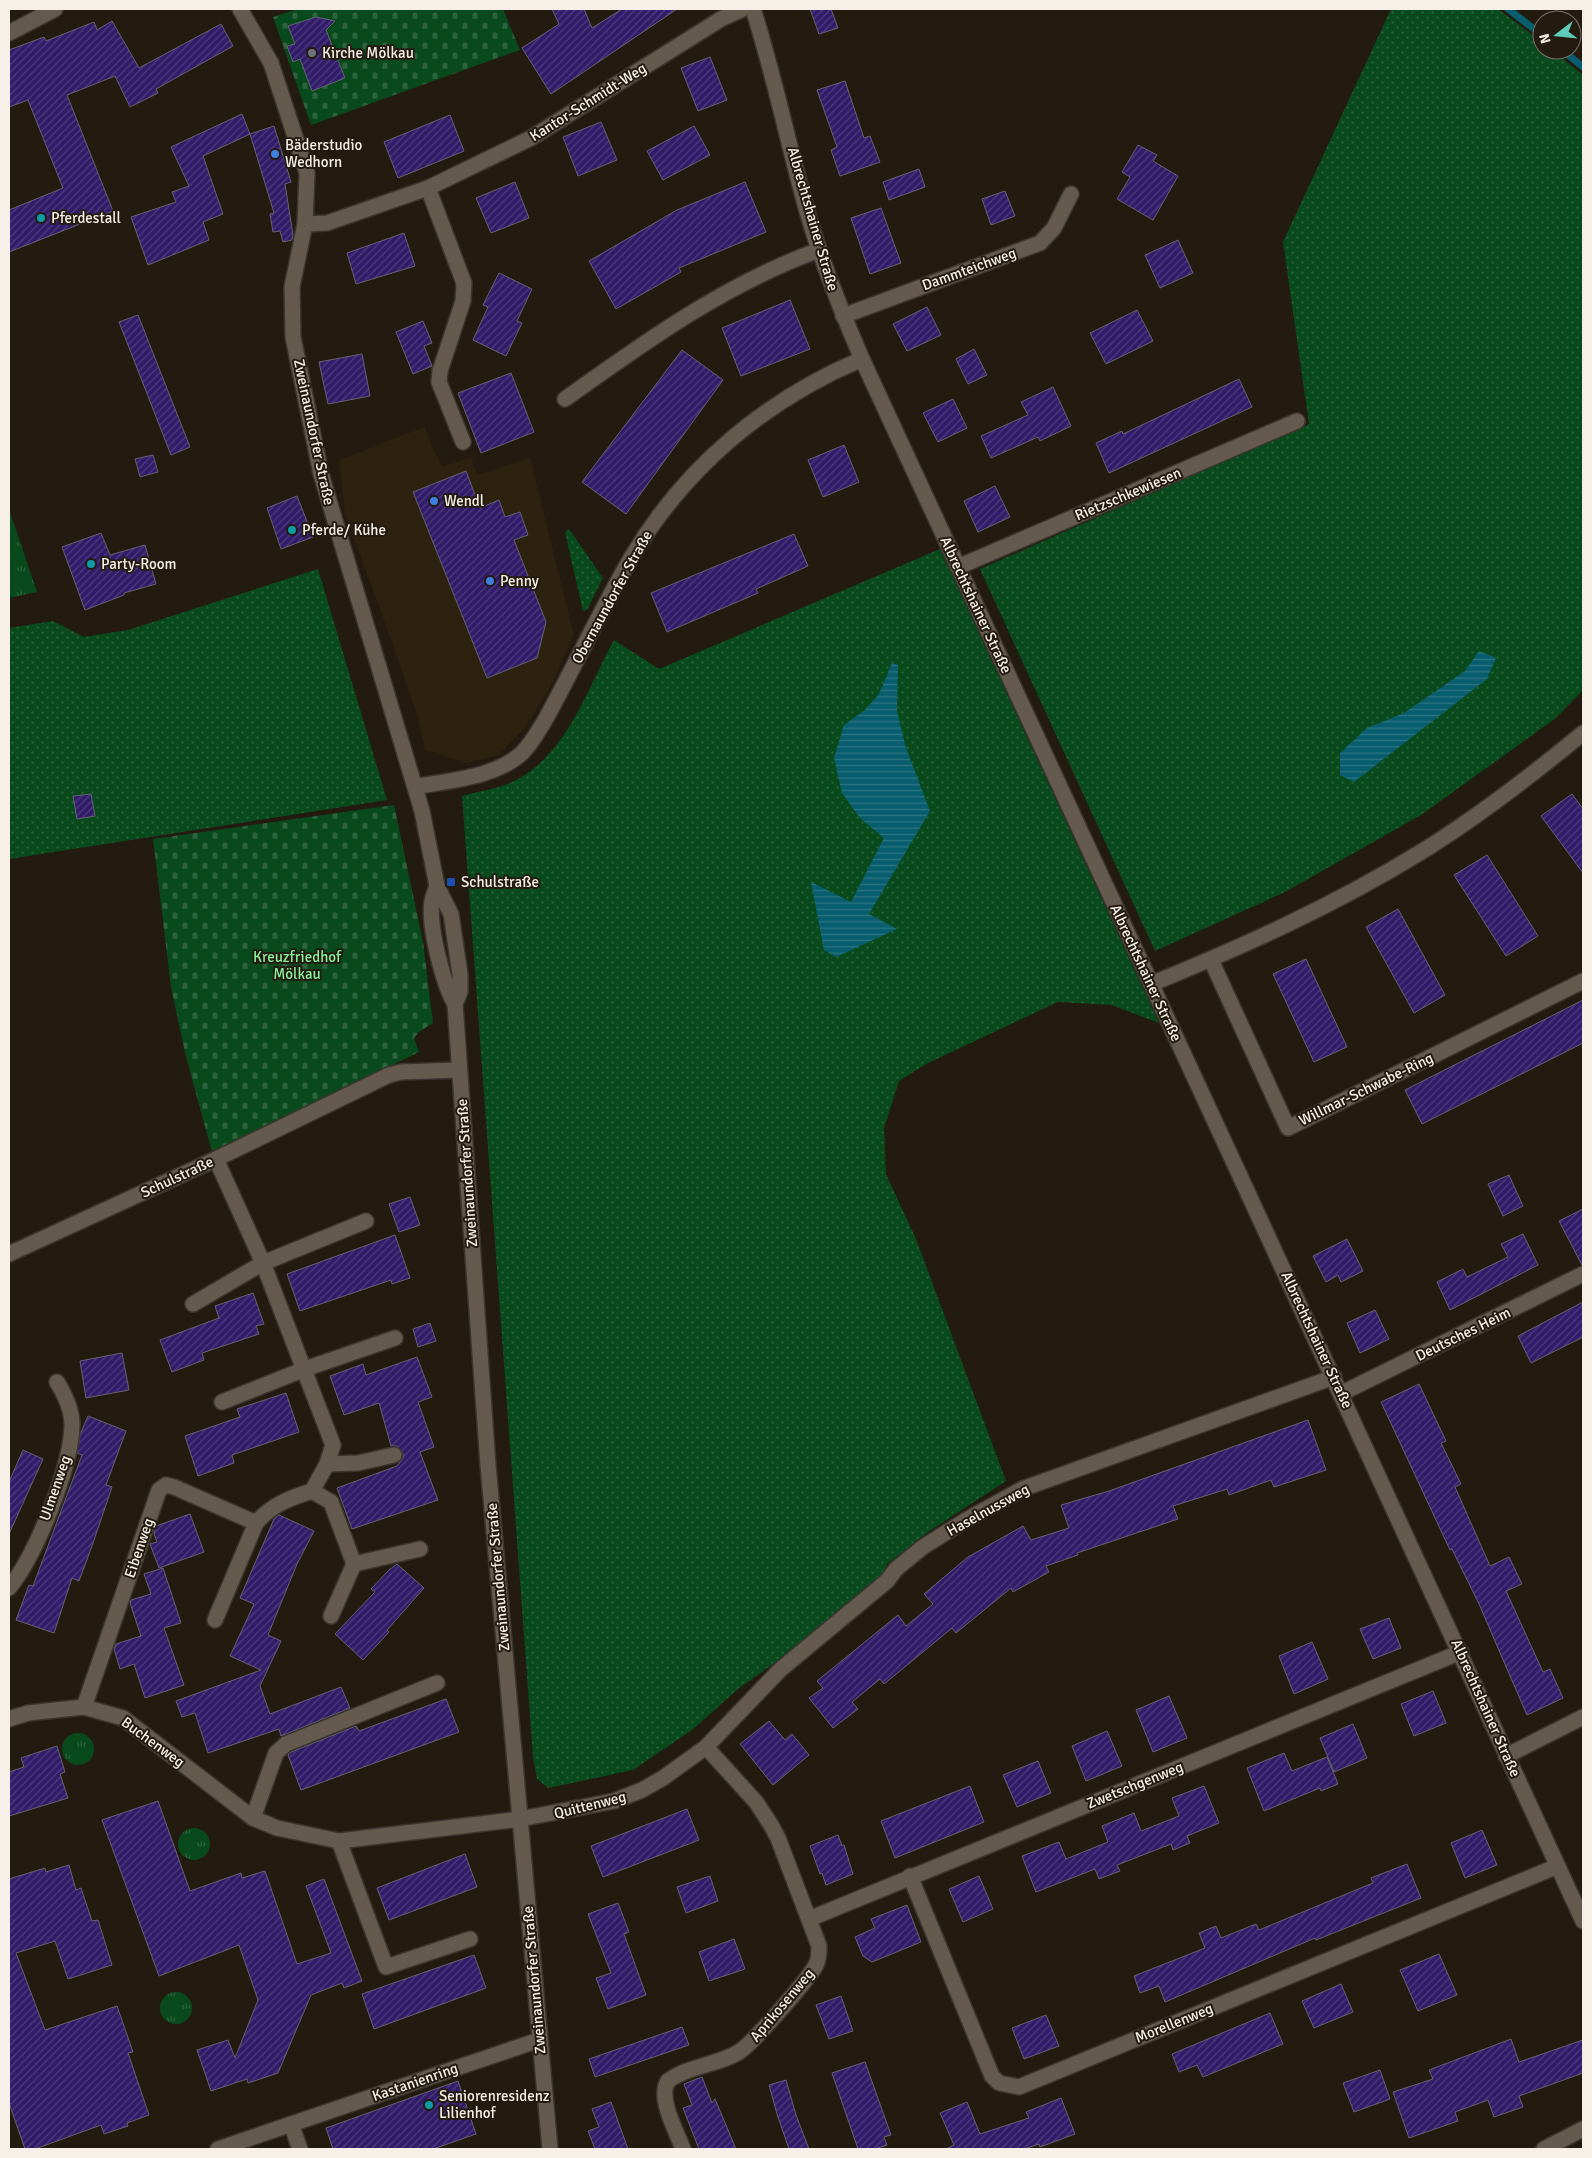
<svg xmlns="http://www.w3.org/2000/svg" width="1592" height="2158" viewBox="0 0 1592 2158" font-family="Signika,sans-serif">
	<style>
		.built { fill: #2d2110 }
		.grass { fill: url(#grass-dots) }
		.cemetery { fill: url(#cemetery-stones) }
		.park { fill: url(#park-tufts) }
		.water { fill: url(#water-rules) }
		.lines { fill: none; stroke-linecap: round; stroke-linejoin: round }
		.stream { stroke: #085e6e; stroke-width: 7 }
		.building { fill: url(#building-hatch); stroke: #646372 }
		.street-casing { stroke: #3b352f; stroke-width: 18 }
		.secondary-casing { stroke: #3b352f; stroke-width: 18 }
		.street { stroke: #645a4d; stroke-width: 15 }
		.secondary { stroke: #645a4d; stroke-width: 15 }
		.worship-dot { fill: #6b7280; stroke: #231b10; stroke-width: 2 }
		.shop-dot { fill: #3f7fe0; stroke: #231b10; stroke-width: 2 }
		.culture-dot { fill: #0f9aa8; stroke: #231b10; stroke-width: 2 }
		.transit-dot { fill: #1a4fb4; stroke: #231b10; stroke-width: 2 }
		.labels { text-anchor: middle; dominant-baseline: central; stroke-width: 4; stroke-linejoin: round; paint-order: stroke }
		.poi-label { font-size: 15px; fill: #f6f0e8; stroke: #231b10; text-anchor: start }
		.street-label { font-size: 15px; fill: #f6f0e8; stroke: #231b10 }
		.park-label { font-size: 15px; fill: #87f29a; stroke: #231b10 }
	</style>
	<defs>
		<pattern id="grass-dots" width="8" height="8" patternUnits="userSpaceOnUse" patternTransform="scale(1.25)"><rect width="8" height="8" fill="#094a1d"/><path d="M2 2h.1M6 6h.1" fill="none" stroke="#2d643e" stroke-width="1.8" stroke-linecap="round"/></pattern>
		<pattern id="cemetery-stones" width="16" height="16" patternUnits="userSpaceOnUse" patternTransform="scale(1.25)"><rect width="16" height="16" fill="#094a1d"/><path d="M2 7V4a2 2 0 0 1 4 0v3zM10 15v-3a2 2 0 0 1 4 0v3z" fill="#2d643e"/></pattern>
		<pattern id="park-tufts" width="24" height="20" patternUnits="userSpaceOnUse" patternTransform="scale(1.25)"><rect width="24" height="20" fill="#094a1d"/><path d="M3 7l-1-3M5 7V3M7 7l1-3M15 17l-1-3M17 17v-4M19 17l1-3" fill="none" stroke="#2d643e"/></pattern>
		<pattern id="water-rules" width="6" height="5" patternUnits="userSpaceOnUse" patternTransform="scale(1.25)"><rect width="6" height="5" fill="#085e6e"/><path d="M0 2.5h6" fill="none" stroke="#2d7583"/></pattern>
		<pattern id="building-hatch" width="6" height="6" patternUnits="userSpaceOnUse" patternTransform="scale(1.25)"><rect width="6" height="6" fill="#311c69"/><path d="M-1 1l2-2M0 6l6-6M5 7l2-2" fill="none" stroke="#4f3d7e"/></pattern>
	</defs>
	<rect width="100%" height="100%" fill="#231b10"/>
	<path class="built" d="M424 427 442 467 471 457 477 475 530 458 574 635 550 688 524 729 499 755 467 763 425 750 418 718 388 631 345 514 339 460Z"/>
	<g class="grass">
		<path d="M1391 9H1498L1542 42V50H1552L1583 75V690L1556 718 1421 815 1285 892 1155 951 980 569 1309 424 1283 242Z"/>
		<path d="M569 529 603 578 587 610 583 611 565 532Z"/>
		<path d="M940 549 1159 1023 1112 1005 1058 1002 926 1064 899 1081 884 1128 886 1174 916 1239 1006 1481 928 1532 887 1564 883 1575 773 1664 738 1689 692 1730 633 1770 548 1788 537 1779 533 1757 462 796C478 791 499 789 514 781 567 755 587 689 614 640L659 669Z"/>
		<path d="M318 569 387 800 9 859V628L53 621 84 637 128 630Z"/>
	</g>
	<g class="cemetery">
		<path d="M298 9H503L520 50 311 125 273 17Z"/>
		<path d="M394 805 423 942 433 1023 419 1032 414 1038 419 1052 212 1152 186 1057 171 987 153 839Z"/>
	</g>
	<g class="park">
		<path d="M9 509 37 592 9 598Z"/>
		<circle cx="78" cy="1749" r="16"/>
		<circle cx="194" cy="1844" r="16"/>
		<circle cx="176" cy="2008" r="16"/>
	</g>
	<g class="water">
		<path d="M1479 651 1496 658 1487 679 1354 782 1340 775V753L1367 728 1404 713 1465 671Z"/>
		<path d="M892 663 898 665 897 711 906 748 930 811 869 914 897 929 836 957 824 950 811 882 851 902 884 838 860 818 842 793 834 758 844 725 865 710 879 694Z"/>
	</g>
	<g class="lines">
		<g class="stream">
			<path d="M1508 9 1542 35"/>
			<path d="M1562 50 1583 67"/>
		</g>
	</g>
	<g class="building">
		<path d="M552 9H584L592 28 622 9H677L551 94 522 48 559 24Z"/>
		<path d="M810 9H831L838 28 819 34Z"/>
		<path d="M316 17 335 21 326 30 345 78 312 91 300 59 293 62 287 46 295 44 288 26Z"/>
		<path d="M112 21 139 68 221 24 233 46 156 89 158 93 130 107 115 76 67 95 113 211 9 252V210L63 188 28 100 9 107V50L44 37 46 41 94 22 97 30Z"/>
		<path d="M710 57 727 100 698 111 681 68Z"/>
		<path d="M845 81 864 138 870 136 880 162 840 176 831 150 837 147 817 90Z"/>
		<path d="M242 114 250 134 203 156 223 214 203 222 209 240 148 265 131 217 176 202 172 192 189 186 171 147Z"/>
		<path d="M450 115 464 151 398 178 384 142Z"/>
		<path d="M601 122 617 160 578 176 563 137Z"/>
		<path d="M274 126 291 182 285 184 293 235 292 240 283 242 280 231 273 232 270 214 274 213 250 134Z"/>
		<path d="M694 126 710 155 663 180 647 151Z"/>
		<path d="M1138 145 1157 155 1153 161 1178 176 1153 220 1117 199 1130 177 1122 172Z"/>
		<path d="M919 169 925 187 889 200 883 182Z"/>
		<path d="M515 182 529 218 491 233 476 198Z"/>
		<path d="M745 182 766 232 679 268 681 272 616 309 589 261 677 210Z"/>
		<path d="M1005 191 1015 216 991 225 982 199Z"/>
		<path d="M881 208 901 263 870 274 851 218Z"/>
		<path d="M404 233 415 266 356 284 347 253Z"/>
		<path d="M1178 240 1193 273 1160 288 1145 255Z"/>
		<path d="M499 273 532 289 517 321 522 323 506 356 473 340 488 307 483 305Z"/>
		<path d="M790 300 810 349 741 376 722 328Z"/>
		<path d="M927 307 941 335 907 351 893 324Z"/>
		<path d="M1137 310 1153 341 1106 364 1090 333Z"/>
		<path d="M138 315 190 447 171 455 119 322Z"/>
		<path d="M423 321 432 343 424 346 432 366 413 374 396 332Z"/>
		<path d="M974 349 987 375 968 384 956 359Z"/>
		<path d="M682 350 723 380 626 514 582 482Z"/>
		<path d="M362 354 370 396 328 404 319 362Z"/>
		<path d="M511 373 534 432 481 453 458 393Z"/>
		<path d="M1239 379 1252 407 1109 473 1096 443 1122 431 1123 434Z"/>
		<path d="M1053 387 1071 426 1040 441 1038 437 991 458 981 436 1028 415 1021 402Z"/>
		<path d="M953 399 967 428 938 442 923 413Z"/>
		<path d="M844 445 859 482 823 497 808 460Z"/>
		<path d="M153 455 158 472 140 477 135 459Z"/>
		<path d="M466 471 480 508 499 500 505 517 520 512 528 535 514 540 546 622 537 658 487 678 413 492Z"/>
		<path d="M995 486 1010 517 978 532 964 501Z"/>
		<path d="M297 496 313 537 281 549 267 508Z"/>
		<path d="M101 533 110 555 145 545 156 584 124 593V595L85 610 62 547Z"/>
		<path d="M794 534 808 566 756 589 758 593 667 632 651 593Z"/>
		<path d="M91 794 95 816 77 819 73 796Z"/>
		<path d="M1572 794 1583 809V873L1541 816Z"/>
		<path d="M1487 855 1538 936 1506 956 1454 875Z"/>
		<path d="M1398 909 1445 995 1414 1013 1366 927Z"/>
		<path d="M1306 959 1347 1047 1314 1062 1273 974Z"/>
		<path d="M1583 1000V1043L1422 1124 1405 1090Z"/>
		<path d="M1509 1175 1523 1206 1503 1216 1488 1184Z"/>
		<path d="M410 1197 420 1225 399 1232 389 1204Z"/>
		<path d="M1583 1209V1265H1582L1559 1221Z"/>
		<path d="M1523 1234 1538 1265 1450 1310 1437 1282 1463 1269 1467 1277 1508 1257 1501 1244Z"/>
		<path d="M395 1235 410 1278 392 1284 391 1280 300 1311 287 1274Z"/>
		<path d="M1347 1239 1363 1271 1341 1282 1338 1275 1326 1282 1313 1256Z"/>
		<path d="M253 1293 264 1324 256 1326 259 1334 202 1353 204 1360 172 1372 160 1340 219 1318 215 1306Z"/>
		<path d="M1583 1302V1337L1531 1363 1518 1336Z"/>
		<path d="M1375 1310 1389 1339 1360 1353 1347 1323Z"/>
		<path d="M430 1323 436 1341 418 1347 413 1329Z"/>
		<path d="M122 1353 129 1390 86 1398 80 1361Z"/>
		<path d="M417 1357 432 1397 418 1402 434 1447 420 1452 438 1500 352 1529 337 1488 397 1466 403 1458V1453L397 1446H391L379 1403 344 1415 330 1376 363 1364 366 1375Z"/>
		<path d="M1419 1384 1446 1441 1441 1443 1461 1484 1455 1487 1490 1566 1509 1557 1522 1584 1506 1591 1543 1672 1550 1669 1563 1698 1527 1715 1479 1604 1452 1549 1450 1550 1381 1402Z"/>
		<path d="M286 1393 299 1432 232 1455 234 1463 198 1476 185 1436 240 1417 237 1409Z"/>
		<path d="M88 1416 126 1431 106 1485 112 1487 92 1546 79 1581 72 1578 54 1633 16 1620 29 1585 33 1586 82 1455 77 1453 80 1435Z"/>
		<path d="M1308 1420 1326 1470 1274 1487 1271 1480 1229 1495 1227 1489 1173 1506 1178 1519 1077 1553 1078 1555 1046 1566 1049 1572 1013 1592 1011 1588 956 1633 952 1628 884 1684 880 1679 852 1702 858 1709 833 1728 809 1698 823 1688 817 1681 898 1615 906 1626 933 1604 924 1594 968 1557 1023 1526 1031 1540 1069 1528 1061 1505 1109 1491Z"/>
		<path d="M23 1450 43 1459 9 1534V1482Z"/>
		<path d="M190 1514 204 1552 159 1568 150 1544 157 1542 154 1534 156 1526Z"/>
		<path d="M279 1515 314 1531 297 1564 268 1635 281 1641 260 1686 270 1714 341 1687 350 1708 281 1736 279 1729 208 1753 195 1713 182 1717 176 1701 261 1670 230 1656 254 1604 240 1598 274 1519Z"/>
		<path d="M397 1564 424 1588 387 1630 389 1632 363 1660 335 1634 375 1592 371 1589 389 1570Z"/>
		<path d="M163 1568 181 1623 164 1628 184 1685 145 1698 134 1664 120 1669 114 1649 116 1644 141 1636 130 1603 131 1600 151 1594 144 1574Z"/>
		<path d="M1389 1618 1401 1648 1373 1659 1360 1629Z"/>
		<path d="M1312 1642 1328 1679 1294 1694 1279 1656Z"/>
		<path d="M1433 1691 1446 1723 1414 1736 1401 1704Z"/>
		<path d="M1169 1696 1187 1738 1153 1752 1136 1710Z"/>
		<path d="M446 1699 459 1732 301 1790 288 1755 291 1752 356 1726 359 1731Z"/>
		<path d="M769 1721 785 1740 792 1734 809 1755 773 1785 740 1744Z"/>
		<path d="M1353 1724 1367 1758 1334 1772 1320 1738Z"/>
		<path d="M1107 1731 1122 1766 1086 1781 1072 1746Z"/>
		<path d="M57 1746 65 1772 60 1774 68 1798 9 1816V1772L24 1767 21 1758Z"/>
		<path d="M1284 1753 1292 1771 1327 1757 1338 1784 1321 1791 1320 1788 1264 1811 1247 1768Z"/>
		<path d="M1038 1761 1051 1793 1017 1807 1003 1775Z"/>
		<path d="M970 1786 984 1822 895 1858 881 1821Z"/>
		<path d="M1204 1786 1219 1823 1187 1836 1190 1843 1173 1850 1171 1844 1117 1865 1120 1871 1099 1879 1095 1869 1036 1892 1022 1856 1059 1842 1066 1859 1108 1842 1102 1826 1134 1813 1141 1831 1179 1816 1172 1798Z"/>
		<path d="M158 1801 190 1891 241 1873 242 1878 265 1871 297 1964 331 1953 306 1886 324 1879 362 1981 344 1988 342 1983 311 1995 278 2073 248 2083 247 2079 211 2091 197 2050 228 2040 235 2058 258 2000 239 1945 159 1976 102 1820Z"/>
		<path d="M687 1809 699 1840 603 1877 591 1846Z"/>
		<path d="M1482 1830 1497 1865 1465 1878 1451 1843Z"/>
		<path d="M838 1835 842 1846 844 1845 853 1874 826 1885 822 1873 820 1874 810 1846Z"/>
		<path d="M465 1854 477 1887 389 1920 377 1888Z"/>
		<path d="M1407 1864 1421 1898 1316 1940 1315 1938 1165 2002 1159 1986 1140 1993 1134 1976 1205 1948 1199 1933 1216 1926 1221 1938 1256 1924 1259 1930 1373 1883 1371 1878Z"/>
		<path d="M69 1865 76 1890 81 1888 92 1921 98 1920 112 1965 68 1979 55 1941 16 1953 45 2030 117 2006 133 2052 128 2053 149 2115 127 2123 128 2126 104 2134 101 2125 35 2149H25L9 2103V1879L45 1868 46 1872Z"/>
		<path d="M710 1876 718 1901 686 1913 677 1887Z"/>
		<path d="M979 1876 993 1909 963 1922 949 1889Z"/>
		<path d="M618 1903 629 1932 624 1934 646 1995 608 2009 596 1978 611 1973 588 1914Z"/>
		<path d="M907 1905 921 1942 872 1962 863 1956 855 1937 875 1928 871 1919Z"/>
		<path d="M734 1939 745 1969 709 1981 699 1952Z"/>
		<path d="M1439 1954 1457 1995 1418 2011 1400 1970Z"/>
		<path d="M474 1955 486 1988 374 2029 362 1994Z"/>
		<path d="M1341 1984 1353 2012 1314 2028 1302 2001Z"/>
		<path d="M841 1996 853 2031 829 2039 816 2005Z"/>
		<path d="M1270 2013 1283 2044 1203 2077 1197 2065 1179 2072 1172 2054Z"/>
		<path d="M1046 2015 1059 2046 1024 2059 1012 2028Z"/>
		<path d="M682 2027 689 2045 595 2077 589 2059Z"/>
		<path d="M1511 2039 1519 2062 1583 2040V2073L1519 2096 1523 2107 1494 2117 1488 2100 1455 2112 1458 2121 1409 2138 1393 2092 1433 2079 1429 2070Z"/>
		<path d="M865 2062 891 2135 884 2137 887 2145 875 2149H858L832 2073Z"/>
		<path d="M1380 2070 1390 2099 1354 2112 1343 2083Z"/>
		<path d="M702 2077 712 2103 715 2099 736 2149H699L683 2108 692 2105 684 2084Z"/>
		<path d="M786 2080 796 2115 809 2149H789L777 2114 769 2085Z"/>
		<path d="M458 2081 476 2134 433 2149H333L326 2128Z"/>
		<path d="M1061 2098 1075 2134 1040 2147 1039 2144 1024 2149H946L954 2145 940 2113 967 2102 980 2134 1029 2118 1026 2112Z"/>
		<path d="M611 2102 628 2149H595L588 2131 599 2127 592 2109Z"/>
	</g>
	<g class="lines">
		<g class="street-casing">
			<g id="street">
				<path d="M753 9C773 71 786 134 803 197 818 253 839 306 862 359 1103 879 1344 1400 1583 1921"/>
				<path d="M9 33 55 9"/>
				<path d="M428 188 464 283 463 301 440 371 439 382 463 442"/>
				<path d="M305 224 327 223 428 188 531 138 721 19 743 9"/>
				<path d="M843 316 1040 243 1054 228 1071 194"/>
				<path d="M565 399C645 342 725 284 819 250"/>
				<path d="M958 567 1297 421"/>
				<path d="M415 787C449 780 495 778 522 753 531 744 537 733 544 722 574 668 600 611 631 558 685 467 765 400 862 359"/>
				<path d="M1211 960 1288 1128 1583 981"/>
				<path d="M1151 984C1244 946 1335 905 1421 852 1478 817 1532 775 1583 733"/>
				<path d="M9 1254 216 1159 389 1075 401 1072 459 1070"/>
				<path d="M193 1304 263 1263 366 1221"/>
				<path d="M1342 1393 1583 1274"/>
				<path d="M222 1402 305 1369 395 1338"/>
				<path d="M327 1464 358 1463 394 1455"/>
				<path d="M312 1491 331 1502 354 1564 331 1616"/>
				<path d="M354 1564 420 1549"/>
				<path d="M9 1588C36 1555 71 1468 72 1425 72 1410 65 1395 57 1382"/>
				<path d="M215 1620 256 1523"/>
				<path d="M84 1707 159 1490 166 1485 174 1487 256 1523C271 1505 290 1498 312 1491L327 1464 333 1445 263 1263 216 1159"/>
				<path d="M9 1719 28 1713 84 1707 123 1718 253 1818 277 1828 339 1841 520 1819 614 1801 642 1790 663 1778 706 1747 781 1669 887 1581 896 1569 923 1547 966 1520 1022 1489 1334 1377"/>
				<path d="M1506 1756 1583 1717"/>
				<path d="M253 1818 276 1753 286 1744 437 1683"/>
				<path d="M339 1841 386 1967 470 1939"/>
				<path d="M910 1876 992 2076 999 2083 1019 2087 1558 1866"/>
				<path d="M809 1919 1461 1652"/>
				<path d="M291 2124 300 2149"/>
				<path d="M218 2149 539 2040"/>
				<path d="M683 2149C677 2132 657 2098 668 2081 687 2066 718 2065 739 2052 753 2043 807 1981 816 1965 819 1959 819 1953 819 1946L778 1838 771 1825 756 1802 706 1747"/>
				<path d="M1544 2149 1583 2129"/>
			</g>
		</g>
		<g class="secondary-casing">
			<g id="secondary">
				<path d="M240 9 271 63 307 173 305 224 292 287 293 337 321 474 422 811 437 886 451 914 460 974V992L455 1004 488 1465 550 2149"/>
				<path d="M437 886C435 891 433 896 432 901 428 925 443 984 455 1004"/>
			</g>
		</g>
		<use href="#street" class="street"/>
		<use href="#secondary" class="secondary"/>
	</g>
	<circle class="worship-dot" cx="312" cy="53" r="5"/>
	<g class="shop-dot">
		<circle cx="275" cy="154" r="5"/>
		<circle cx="434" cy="501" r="5"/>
		<circle cx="490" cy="581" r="5"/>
	</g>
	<g class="culture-dot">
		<circle cx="41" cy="218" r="5"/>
		<circle cx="292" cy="530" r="5"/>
		<circle cx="91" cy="564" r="5"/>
		<circle cx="429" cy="2105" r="5"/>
	</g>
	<rect class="transit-dot" x="446" y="877" width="10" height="10" rx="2.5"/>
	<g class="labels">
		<g class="poi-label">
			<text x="322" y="53">Kirche Mölkau</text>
			<text x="285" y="145">Bäderstudio<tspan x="285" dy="17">Wedhorn</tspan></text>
			<text x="51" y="218">Pferdestall</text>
			<text x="444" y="501">Wendl</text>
			<text x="302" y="530">Pferde/ Kühe</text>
			<text x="101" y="564">Party-Room</text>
			<text x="500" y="581">Penny</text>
			<text x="461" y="882">Schulstraße</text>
			<text x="439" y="2096">Seniorenresidenz<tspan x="439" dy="17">Lilienhof</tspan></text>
		</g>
		<g class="street-label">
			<text transform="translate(588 102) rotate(-32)">Kantor-Schmidt-Weg</text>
			<text transform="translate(813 219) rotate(74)">Albrechtshainer Straße</text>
			<text transform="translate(969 269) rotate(-20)">Dammteichweg</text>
			<text transform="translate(314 432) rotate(78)">Zweinaundorfer Straße</text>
			<text transform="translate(1128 494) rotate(-23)">Rietzschkewiesen</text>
			<text transform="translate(612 597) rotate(-61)">Obernaundorfer Straße</text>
			<text transform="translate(976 605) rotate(65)">Albrechtshainer Straße</text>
			<text transform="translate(1146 973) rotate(65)">Albrechtshainer Straße</text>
			<text transform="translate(1366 1089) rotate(-26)">Willmar-Schwabe-Ring</text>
			<text transform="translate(467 1173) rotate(-94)">Zweinaundorfer Straße</text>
			<text transform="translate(177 1177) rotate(-25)">Schulstraße</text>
			<text transform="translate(1463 1334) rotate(-26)">Deutsches Heim</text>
			<text transform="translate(1317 1340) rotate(65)">Albrechtshainer Straße</text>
			<text transform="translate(55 1488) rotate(-71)">Ulmenweg</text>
			<text transform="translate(988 1510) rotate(-29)">Haselnussweg</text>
			<text transform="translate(139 1548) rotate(-71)">Eibenweg</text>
			<text transform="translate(498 1577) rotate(-95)">Zweinaundorfer Straße</text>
			<text transform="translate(1486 1708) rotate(66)">Albrechtshainer Straße</text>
			<text transform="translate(153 1742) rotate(36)">Buchenweg</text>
			<text transform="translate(1135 1785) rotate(-22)">Zwetschgenweg</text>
			<text transform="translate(590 1805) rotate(-14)">Quittenweg</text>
			<text transform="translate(534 1980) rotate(-95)">Zweinaundorfer Straße</text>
			<text transform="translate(782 2005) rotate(-50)">Aprikosenweg</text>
			<text transform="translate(1174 2023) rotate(-22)">Morellenweg</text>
			<text transform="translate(415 2082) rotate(-19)">Kastanienring</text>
		</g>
		<g class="park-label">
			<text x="297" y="957">Kreuzfriedhof<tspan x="297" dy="17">Mölkau</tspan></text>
		</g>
	</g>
	<rect width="1592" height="2158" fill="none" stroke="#f6f0e8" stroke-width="20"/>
	<g transform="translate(1557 35) rotate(254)"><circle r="24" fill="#231b10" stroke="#777066"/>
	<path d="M0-4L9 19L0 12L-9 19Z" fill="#5dceb9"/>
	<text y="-8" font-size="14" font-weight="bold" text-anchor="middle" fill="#f6f0e8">N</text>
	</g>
</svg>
